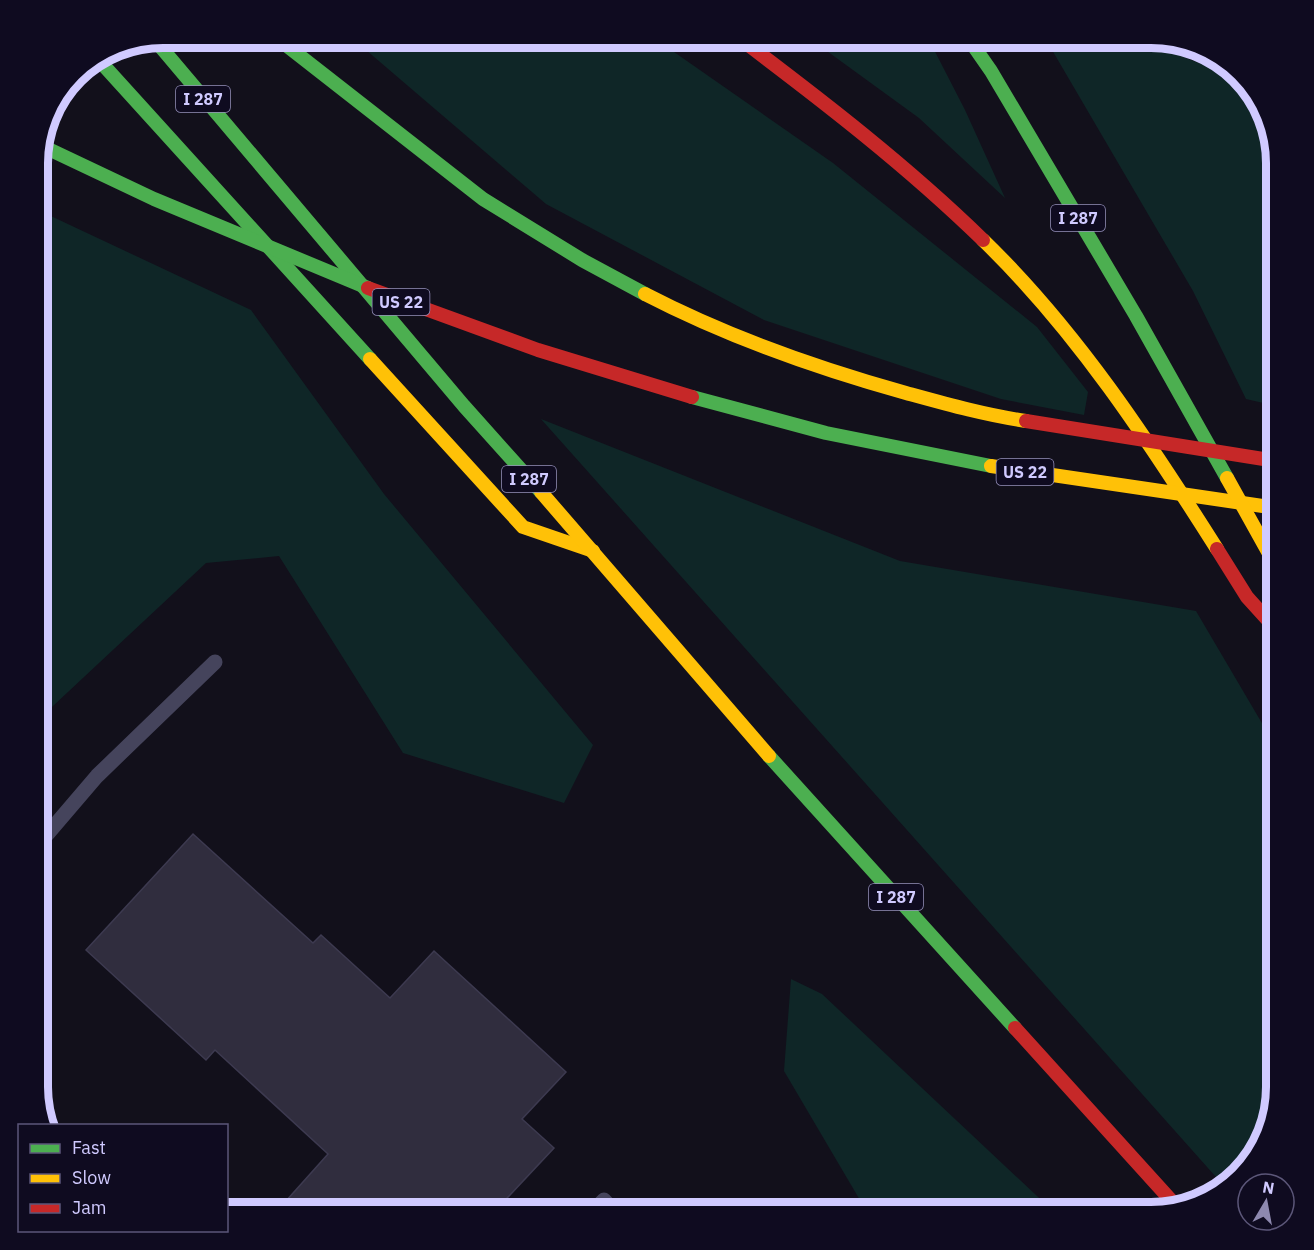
<svg xmlns="http://www.w3.org/2000/svg" width="1314" height="1250" viewBox="0 0 1314 1250" font-family="'IBM Plex Sans',sans-serif">
	<style>
		.green { fill: #0f2627 }
		.building { fill: #302d3e; stroke: #3d3a50; stroke-width: 1.5 }
		.lines { fill: none; stroke-linecap: round; stroke-linejoin: round }
		.lane { stroke: #45445c; stroke-width: 15 }
		.fast { stroke: #4caf50; stroke-width: 14 }
		.slow { stroke: #ffc107; stroke-width: 14 }
		.jam { stroke: #c62828; stroke-width: 14 }
		.labels { text-anchor: middle; dominant-baseline: central; stroke-width: 4.5; stroke-linejoin: round; paint-order: stroke }
		.shield { fill: #0f0b20; stroke: #9691bc; stroke-width: 1.5 }
		.shield-label { font-size: 16px; font-weight: bold; fill: #d0caff }
		.rim { fill: none; stroke: #d0caff; stroke-width: 8 }
	</style>
	<rect width="100%" height="100%" fill="#12101b"/>
	<g class="green">
		<path d="M352 38H654L833 163 1037 327 1088 392 1084 415 1001 399 764 320 546 204Z"/>
		<path d="M809 38H928L965 110 1005 198 919 118Z"/>
		<path d="M1045 38H1134L1243 80 1267 115 1276 156V406L1246 399 1193 291Z"/>
		<path d="M38 210 251 310 384 494 593 745 564 803 403 753 279 556 206 563 38 720Z"/>
		<path d="M541 419 900 561 1196 611 1276 747V1087L1267 1135 1239 1176 1224 1186Z"/>
		<path d="M791 979 822 994 1054 1212H867L784 1071Z"/>
	</g>
	<path class="building" d="M193 834 313 943 321 935 390 998 434 951 566 1072 522 1119 554 1148 494 1212H391L376 1199 364 1212H299L286 1201 328 1154 215 1050 206 1060 86 950Z"/>
	<g class="lines">
		<g class="lane">
			<path d="M38 845 97 776 215 662"/>
			<path d="M592 1212 604 1200 615 1212"/>
		</g>
		<g class="fast">
			<path d="M277 38 483 199 582 260 645 294"/>
			<path d="M968 38 991 71 1136 316 1227 478"/>
			<path d="M154 39 464 406 541 492"/>
			<path d="M97 58 370 359"/>
			<path d="M40 145 154 199 368 288"/>
			<path d="M692 397 826 433 991 466"/>
			<path d="M769 756 1015 1028"/>
		</g>
		<g class="slow">
			<path d="M983 240C1076 330 1148 440 1217 549"/>
			<path d="M645 294C728 337 816 368 906 393 946 404 985 415 1026 421"/>
			<path d="M370 359 523 527 593 551"/>
			<path d="M991 466 1276 508"/>
			<path d="M1227 478 1276 566"/>
			<path d="M541 492 769 756"/>
		</g>
		<g class="jam">
			<path d="M739 38C824 102 907 166 983 240"/>
			<path d="M368 288 538 350 692 397"/>
			<path d="M1026 421 1276 461"/>
			<path d="M1217 549 1247 597 1276 629"/>
			<path d="M1015 1028 1178 1208"/>
		</g>
	</g>
	<g class="labels">
		<g class="shield">
			<rect x="176" y="86" width="54" height="26" rx="4.5"/>
			<rect x="1051" y="205" width="54" height="26" rx="4.5"/>
			<rect x="372.5" y="289" width="57" height="26" rx="4.5"/>
			<rect x="996.5" y="459" width="57" height="26" rx="4.5"/>
			<rect x="502" y="466" width="54" height="26" rx="4.5"/>
			<rect x="869" y="884" width="54" height="26" rx="4.5"/>
		</g>
		<g class="shield-label">
			<text x="203" y="99">I 287</text>
			<text x="1078" y="218">I 287</text>
			<text x="401" y="302">US 22</text>
			<text x="1025" y="472">US 22</text>
			<text x="529" y="479">I 287</text>
			<text x="896" y="897">I 287</text>
		</g>
	</g>
	<path d="M0 0H1314V1250H0ZM163 48H1151A115 115 0 0 1 1266 163V1087A115 115 0 0 1 1151 1202H163A115 115 0 0 1 48 1087V163A115 115 0 0 1 163 48Z" fill="#0f0b20" fill-rule="evenodd"/>
	<path class="rim" d="M163 48H1151A115 115 0 0 1 1266 163V1087A115 115 0 0 1 1151 1202H163A115 115 0 0 1 48 1087V163A115 115 0 0 1 163 48Z"/>
	<rect x="18" y="1124" width="210" height="108" fill="#0f0b20" stroke="#5c5779" stroke-width="1.5"/>
	<rect x="30" y="1144" width="30" height="9" fill="#4caf50" stroke="#5c5779" stroke-width="1.5"/>
	<text x="72" y="1154" font-size="18" fill="#d0caff">Fast</text>
	<rect x="30" y="1174" width="30" height="9" fill="#ffc107" stroke="#5c5779" stroke-width="1.5"/>
	<text x="72" y="1184" font-size="18" fill="#d0caff">Slow</text>
	<rect x="30" y="1204" width="30" height="9" fill="#c62828" stroke="#5c5779" stroke-width="1.5"/>
	<text x="72" y="1214" font-size="18" fill="#d0caff">Jam</text>
	<g transform="translate(1266 1202) rotate(10)"><circle r="28" fill="#0f0b20" stroke="#5c5779" stroke-width="1.5"/>
	<path d="M0-4.5L10 22L0 15L-10 22Z" fill="#8e89af"/>
	<text y="-9" font-size="16" font-weight="bold" text-anchor="middle" fill="#d0caff">N</text>
	</g>
</svg>
